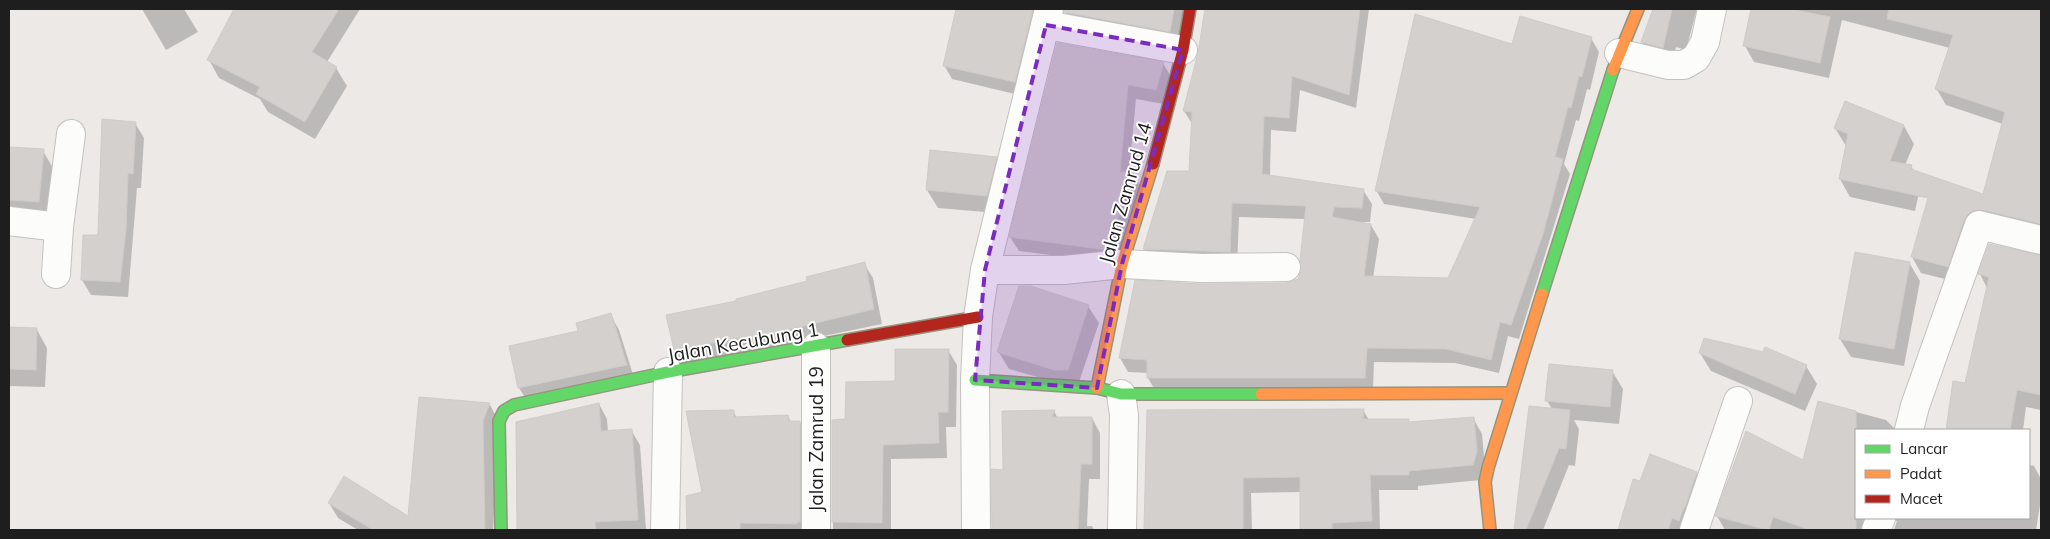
<svg xmlns="http://www.w3.org/2000/svg" width="2050" height="539" viewBox="0 0 2050 539" font-family="Mulish,sans-serif">
	<style>
		.shadow { fill: #0003 }
		.building { fill: #d3d0cd; stroke: #cfcbc8 }
		.lines { fill: none; stroke-linecap: round; stroke-linejoin: round }
		.street-casing { stroke: #c3c2c1; stroke-width: 30 }
		.fast-casing { stroke: #95947f; stroke-width: 14 }
		.slow-casing { stroke: #95947f; stroke-width: 14 }
		.jam-casing { stroke: #95947f; stroke-width: 14 }
		.street { stroke: #fcfcfb; stroke-width: 28 }
		.fast { stroke: #63d668; stroke-width: 11 }
		.slow { stroke: #ff974d; stroke-width: 11 }
		.jam { stroke: #b3261e; stroke-width: 11 }
		.marked { fill: #7b2cbf; fill-opacity: 0.2; stroke: #7b2cbf; stroke-width: 4; stroke-dasharray: 10 6; stroke-linejoin: round }
		.labels { text-anchor: middle; dominant-baseline: central; stroke-width: 4; stroke-linejoin: round; paint-order: stroke }
		.street-label { font-size: 19px; fill: #1e1e1e; stroke: #fff }
	</style>
	<rect width="100%" height="100%" fill="#ece9e6"/>
	<g class="shadow">
		<path d="M142 9H184L198 32 166 50Z"/>
		<path d="M236 9 256 19 263 9H360L327 62 336 68 347 86 315 139 268 112 260 99 219 78 209 60Z"/>
		<path d="M958 9H1051L1023 96 952 79 944 65Z"/>
		<path d="M1064 9H1192L1178 45 1074 26Z"/>
		<path d="M1205 9H1378H1369L1356 108 1300 90 1296 132 1271 130 1270 176 1363 190 1372 204 1370 222H1363L1362 223 1371 225 1379 239 1373 278 1448 279 1476 219 1384 204 1376 190 1513 46 1591 38 1599 52 1590 90 1587 89 1579 121 1576 120 1564 164 1570 174 1519 339 1508 336 1499 373 1455 363 1374 362 1373 391 1156 392 1148 378V373L1128 372 1120 358 1202 285 1286 284 1299 280 1303 267 1305 219 1239 217 1237 266 1152 263 1144 249 1168 173 1190 172 1193 125 1184 111 1200 53 1206 9Z"/>
		<path d="M1654 9H1697L1686 50 1676 47 1672 63 1652 58 1642 42 1654 15Z"/>
		<path d="M1753 9H2041V237L1993 226 1957 282 1921 273 1912 257 1984 196 2003 124 1946 105 1936 88 1950 48 1842 20 1829 78 1754 62 1745 46Z"/>
		<path d="M1058 44 1163 63 1171 77 1164 104 1136 99 1129 173H1133L1141 187 1115 263 1019 251 1010 237Z"/>
		<path d="M135 123 144 138 141 188H137L128 297 91 295 82 280 99 237Z"/>
		<path d="M1904 126 1914 144 1905 165 1911 166 1921 184 1915 211 1850 197 1840 179 1846 146 1835 128Z"/>
		<path d="M9 148 43 151 53 168 49 219 9 216Z"/>
		<path d="M996 158 1006 176 997 213 938 208 927 190Z"/>
		<path d="M2037 256H2041V410L2026 407 2023 430H1947L1954 382 1966 384 1987 288 1980 274Z"/>
		<path d="M864 264 873 278 882 324 683 365 675 350 668 316 738 302 809 282Z"/>
		<path d="M1910 264 1920 281 1904 366 1851 357 1840 339Z"/>
		<path d="M1088 306 1099 323 1077 388 1009 369 998 351Z"/>
		<path d="M610 314 619 330 635 381 529 404 519 388 580 331Z"/>
		<path d="M9 329 37 330 47 348 45 387 9 386Z"/>
		<path d="M948 350 957 365 956 427H946L947 458 891 459V530H833V421L847 420 896 382Z"/>
		<path d="M1700 353 1806 366 1817 384 1805 411 1711 371Z"/>
		<path d="M1612 371 1623 389 1619 424 1574 420 1579 429 1575 466 1569 465 1543 530H1516L1530 407 1552 409 1547 401Z"/>
		<path d="M420 398 490 405 498 420 493 530H358L338 518 329 503 409 518Z"/>
		<path d="M1819 402 1886 420 1896 430H1856V518H2029V465L2034 466 2041 479V499L2036 530H1894L1897 521 1890 520 1876 530H1725L1717 516 1803 461Z"/>
		<path d="M599 404 607 419 608 432 631 430 640 445 646 530H518L517 423Z"/>
		<path d="M1363 410 1369 420H1408L1410 423 1473 418 1482 434 1485 468 1481 480 1418 486V490H1379L1380 530H1303L1301 492 1251 493 1252 530H1145L1148 411Z"/>
		<path d="M733 411 737 418 788 416 791 422H800L808 437V530H688L687 497 704 493Z"/>
		<path d="M1054 411 1058 419 1092 418 1100 433V479H1089L1087 526H1092L1094 530H993L992 470 1004 471Z"/>
		<path d="M1696 473 1706 489 1690 530H1619L1634 481 1640 483Z"/>
	</g>
	<g class="building">
		<path d="M234 9H339L312 52 337 67 305 122 256 94 260 87 207 60Z"/>
		<path d="M956 9H1033L1015 82 943 66Z"/>
		<path d="M1064 9H1174L1170 32 1064 12Z"/>
		<path d="M1205 9H1360L1349 95 1292 76 1289 118 1264 116 1262 174 1364 189 1362 208 1334 207 1332 217 1371 224 1364 276 1448 278 1480 207 1375 191 1415 14 1512 44 1520 16 1592 37 1582 77 1579 76 1571 108 1568 107 1555 157 1563 159 1543 234 1511 325 1500 322 1491 360 1446 349 1367 348 1365 378H1147V360L1119 358 1135 280 1201 284 1286 283 1298 279 1302 267 1300 260 1306 206 1232 203 1230 252 1143 249 1167 171H1189L1192 112 1183 111 1198 53Z"/>
		<path d="M1653 9H1672L1663 48 1641 42Z"/>
		<path d="M1751 9H1791L1830 17 1820 63 1743 46Z"/>
		<path d="M1889 9H2041V224L1983 210H1975L1968 214 1964 220 1948 267 1911 257 1928 198 1839 179 1848 134 1834 128 1845 101 1904 125 1890 161 1912 165 1911 169 1983 194 2005 112 1935 89 1953 35 1887 19Z"/>
		<path d="M1057 43 1164 62 1156 90 1128 85 1120 172H1134L1107 250 1009 237Z"/>
		<path d="M102 119 136 122 133 174 128 173 126 230 120 282 81 280 83 235H98Z"/>
		<path d="M9 147 44 149 39 202 9 200Z"/>
		<path d="M930 150 997 157 987 196 926 190Z"/>
		<path d="M1989 244 2041 255V395L2017 390 2010 430H1946L1953 381 1965 383 1989 277 1978 274Z"/>
		<path d="M1855 252 1910 262 1894 349 1839 339Z"/>
		<path d="M865 262 874 309 746 340 745 337 674 350 666 315 736 301V299L807 281 806 277Z"/>
		<path d="M1019 286H1031L1089 305 1068 370H1054L997 352Z"/>
		<path d="M611 313 627 365 518 388 509 346 578 331 576 323Z"/>
		<path d="M9 327 37 328 36 370 9 369Z"/>
		<path d="M1704 338 1763 352 1765 347 1807 365 1795 394 1699 353Z"/>
		<path d="M895 349H949L948 412H938L939 443 883 445 882 523 832 522V420L845 419 846 382 895 381Z"/>
		<path d="M1549 364 1613 370 1610 407 1545 401Z"/>
		<path d="M419 397 490 403 483 421 485 530H373L328 503 344 476 408 516Z"/>
		<path d="M1818 401 1856 411V530H1810L1773 517 1769 530H1767L1715 516 1746 431 1803 460Z"/>
		<path d="M599 403 601 431 632 429 638 520 595 522 596 530H517L516 422Z"/>
		<path d="M1529 406 1570 410 1566 449 1559 448 1526 530H1514Z"/>
		<path d="M1364 409 1363 419H1409V422L1474 417 1477 452 1473 465 1409 471V475H1370L1372 521 1332 523V529H1300V477L1243 478V530H1144L1147 410Z"/>
		<path d="M734 410V417L788 415 789 421H800V522H797V524L740 523V530H687L686 496 702 492 686 411Z"/>
		<path d="M1055 410 1052 417H1092V464H1081L1078 530H992L991 469 1003 470 1002 411Z"/>
		<path d="M1650 454 1697 472 1685 507H1684L1679 521 1672 518 1668 530H1618L1633 479 1640 481Z"/>
	</g>
	<g class="lines">
		<g class="street-casing">
			<g id="street">
				<path d="M1046 25 1183 50"/>
				<path d="M1619 53 1668 65H1684L1696 58 1705 42 1712 9"/>
				<path d="M9 221 59 227"/>
				<path d="M985 270H1064L1122 264 1202 268 1286 267"/>
				<path d="M56 274 59 227 71 134"/>
				<path d="M816 347V530"/>
				<path d="M1121 394 1124 415 1122 530"/>
				<path d="M1909 430 1915 406 1979 225 2041 240"/>
				<path d="M665 530 668 372"/>
				<path d="M976 530 975 380 978 317 985 270 1049 9"/>
				<path d="M1694 530 1738 401"/>
				<path d="M1876 530 1881 518"/>
			</g>
		</g>
		<g class="fast-casing">
			<g id="fast">
				<path d="M1542 294 1613 70"/>
				<path d="M975 380 1097 388 1121 394H1261"/>
				<path d="M501 530 499 421 504 411 514 405 668 372 847 340"/>
			</g>
		</g>
		<g class="slow-casing">
			<g id="slow">
				<path d="M1613 70 1638 9"/>
				<path d="M1097 388 1122 264 1153 164"/>
				<path d="M1261 394 1510 393"/>
				<path d="M1490 530 1485 482 1488 468 1542 294"/>
			</g>
		</g>
		<g class="jam-casing">
			<g id="jam">
				<path d="M1153 164 1183 50 1190 9"/>
				<path d="M847 340 978 317"/>
			</g>
		</g>
		<use href="#street" class="street"/>
		<use href="#fast" class="fast"/>
		<use href="#slow" class="slow"/>
		<use href="#jam" class="jam"/>
	</g>
	<path class="marked" d="M1046 25 1183 50 1122 264 1097 388 975 380 985 270Z"/>
	<g class="labels">
		<g class="street-label">
			<text transform="translate(1125 193) rotate(-74)">Jalan Zamrud 14</text>
			<text transform="translate(743 342) rotate(-10)">Jalan Kecubung 1</text>
			<text transform="translate(816 439) rotate(-90)">Jalan Zamrud 19</text>
		</g>
	</g>
	<rect width="2050" height="539" fill="none" stroke="#1e1e1e" stroke-width="20"/>
	<rect x="1855" y="429" width="175" height="90" fill="#ffffff" stroke="#a5a5a5"/>
	<rect x="1865" y="445" width="25" height="8" fill="#63d668" stroke="#a5a5a5"/>
	<text x="1900" y="454" font-size="15" fill="#1e1e1e">Lancar</text>
	<rect x="1865" y="470" width="25" height="8" fill="#ff974d" stroke="#a5a5a5"/>
	<text x="1900" y="479" font-size="15" fill="#1e1e1e">Padat</text>
	<rect x="1865" y="495" width="25" height="8" fill="#b3261e" stroke="#a5a5a5"/>
	<text x="1900" y="504" font-size="15" fill="#1e1e1e">Macet</text>
</svg>
